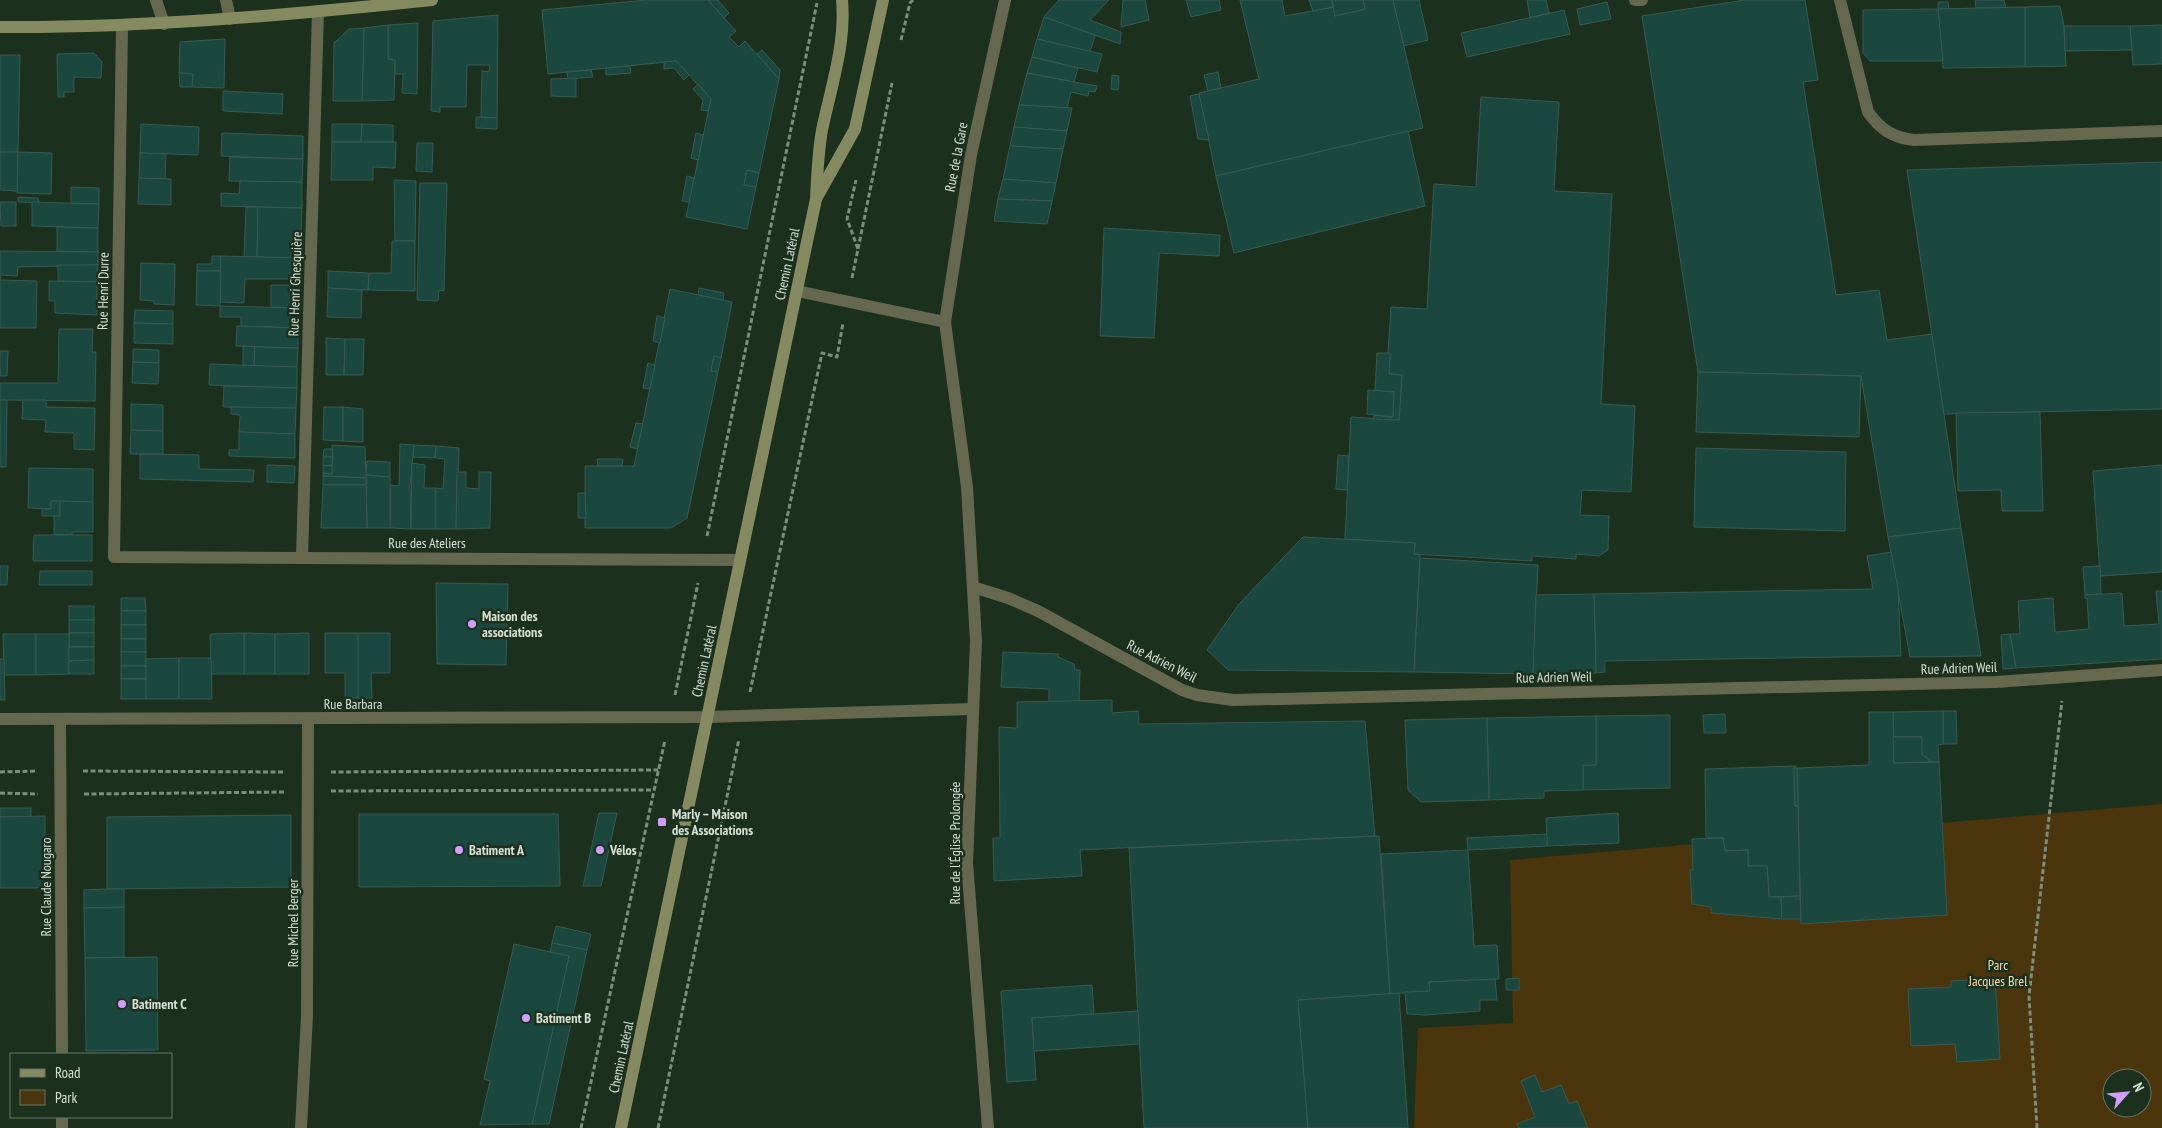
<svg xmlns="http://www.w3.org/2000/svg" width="2162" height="1128" viewBox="0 0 2162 1128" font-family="'PT Sans Narrow',sans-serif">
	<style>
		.green { fill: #4a350c; fill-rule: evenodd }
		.building { fill: #1a473e; stroke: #385b53 }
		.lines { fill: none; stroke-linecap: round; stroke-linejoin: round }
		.path { stroke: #7c8c7d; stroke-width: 3; stroke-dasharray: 5 2.5; stroke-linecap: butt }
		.lane { stroke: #65684e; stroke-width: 12 }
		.street { stroke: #65684e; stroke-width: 12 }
		.secondary { stroke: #858a61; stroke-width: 12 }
		.poi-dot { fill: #d19dfe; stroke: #1c301e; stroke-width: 2 }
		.labels { text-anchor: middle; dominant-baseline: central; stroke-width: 5; stroke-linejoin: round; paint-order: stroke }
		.street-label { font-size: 14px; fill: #d5e1d5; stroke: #1c301e }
		.poi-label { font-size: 14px; font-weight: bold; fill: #d5e1d5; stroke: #1c301e; text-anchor: start }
		.park-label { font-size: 14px; fill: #f8dcac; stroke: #1c301e }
	</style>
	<rect width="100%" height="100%" fill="#1c301e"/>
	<path class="green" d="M2162 804V1128H1414L1418 1028 1513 1023 1510 860ZM2112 1078H2142V1108H2112Z"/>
	<g class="building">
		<path d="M646 0H708L736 31 729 37 739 47 745 41 779 79 759 173 747 170 744 185 756 187 747 229 686 217 711 99 676 61 548 74 542 10Z"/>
		<path d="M708 0H718L729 13 724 18Z"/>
		<path d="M1059 0H1109L1090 20 1121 32 1120 44 1044 17Z"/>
		<path d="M1123 0H1145L1149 20 1121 27Z"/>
		<path d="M1186 0H1219L1221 10 1191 17Z"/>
		<path d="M1240 0H1282L1285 16 1333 7 1335 16 1365 9 1363 0H1393L1423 128 1216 176 1199 93 1259 79Z"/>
		<path d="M1309 0H1332L1333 7 1313 11Z"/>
		<path d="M1332 0H1363L1365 9 1335 16Z"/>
		<path d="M1393 0H1419L1428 40 1404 46Z"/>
		<path d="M1527 0H1546L1549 13 1530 18Z"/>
		<path d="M1745 0H1805L1818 80 1803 82 1836 295 1879 290 1887 340 1932 334 1961 528 1888 537 1861 376 1698 372 1642 16Z"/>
		<path d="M1975 0H2004L2006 8H1976Z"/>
		<path d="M1607 2 1611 19 1580 25 1577 9Z"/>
		<path d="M1938 2H1948L1949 9H1938Z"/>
		<path d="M2060 6 2064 26 2066 66 2025 67V7Z"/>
		<path d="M2025 7V67L1943 68 1938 9Z"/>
		<path d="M1938 9 1943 61H1870L1863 53V10Z"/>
		<path d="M1564 10 1570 34 1467 57 1461 33Z"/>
		<path d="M498 15 497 118 481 117 482 71 489 72 490 65H467L466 107H440V112L431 111 433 21Z"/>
		<path d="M1044 17 1095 35 1090 52 1037 39Z"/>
		<path d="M418 23 417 94 402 93 403 74H395V60L388 59V25Z"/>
		<path d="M388 25V59L395 60 394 100 362 101 364 28Z"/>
		<path d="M2162 25V64L2133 65 2130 26Z"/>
		<path d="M2064 26H2130L2132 50 2065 51Z"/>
		<path d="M364 28 362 101H333L334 43 349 29Z"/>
		<path d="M225 39 224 88 192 87 193 74 179 73 180 42Z"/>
		<path d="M1037 39 1102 54 1097 72 1032 57Z"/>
		<path d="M762 50 780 70 779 79 757 54Z"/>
		<path d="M94 53 102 62 101 78 74 77V92H64V97H58L57 54Z"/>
		<path d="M0 55H20L18 152H0Z"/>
		<path d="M1032 57 1078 68 1074 82 1027 73Z"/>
		<path d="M676 61 689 75 684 80 674 68 664 69V62Z"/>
		<path d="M630 66 631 73 606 75V68Z"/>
		<path d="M591 70 593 77 568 79 567 72Z"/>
		<path d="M1218 72 1221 88 1208 91 1204 75Z"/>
		<path d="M179 73 193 74 192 87H180Z"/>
		<path d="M1027 73 1074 82 1097 86 1095 92 1089 91 1088 96 1071 92 1067 108 1019 105Z"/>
		<path d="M1112 75 1119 76 1118 90 1111 89Z"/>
		<path d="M576 78V97L551 96V79Z"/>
		<path d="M698 84 711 99 708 111 701 110 703 100 693 89Z"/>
		<path d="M223 91 283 94 282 114 223 111Z"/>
		<path d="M1199 94 1209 140 1198 139 1190 96Z"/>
		<path d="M1481 97 1559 102 1554 191 1612 194 1601 404 1635 406 1631 492 1582 490 1580 515 1609 516 1608 550 1599 556 1576 554V559L1532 556V561L1414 554 1415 543 1345 539 1351 417 1399 420 1402 375 1389 374 1390 353H1388L1391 307 1427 309 1434 184 1476 187Z"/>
		<path d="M1019 105 1072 108 1067 131 1014 127Z"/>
		<path d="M476 117 497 118V129L476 128Z"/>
		<path d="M141 124 199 127 198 155 140 153Z"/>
		<path d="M332 124H362L361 142H332Z"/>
		<path d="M362 124 393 125V142H361Z"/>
		<path d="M1014 127 1067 131 1063 149 1010 146Z"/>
		<path d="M1408 131 1425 206 1234 253 1216 176Z"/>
		<path d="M222 133 303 136V159L221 156Z"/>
		<path d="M696 133 703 135 698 160 691 158Z"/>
		<path d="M332 142H396L395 168 373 167V180H331Z"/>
		<path d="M417 143H433L432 172 416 171Z"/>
		<path d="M1010 146 1063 149 1056 183 1003 179Z"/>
		<path d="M0 152H18V191L0 190Z"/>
		<path d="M18 152 52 153 51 194 17 193Z"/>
		<path d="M140 153 166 154 165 179 139 178Z"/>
		<path d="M230 157 303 159 302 182 229 181Z"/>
		<path d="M2162 162V409L1944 414 1907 170Z"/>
		<path d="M747 170 759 173 756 187 744 185Z"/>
		<path d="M687 176 694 178 689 202 682 201Z"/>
		<path d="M139 178 171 179V205L138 204Z"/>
		<path d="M1003 179 1056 183 1052 201 998 199Z"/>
		<path d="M394 180 416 181 415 241H395Z"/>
		<path d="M240 181 302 182V208L221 206V193L239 194Z"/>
		<path d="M420 183H447L444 291 439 290 438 301 417 300Z"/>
		<path d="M71 187 99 188V204L71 203Z"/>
		<path d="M18 197 38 198 39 203 18 202Z"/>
		<path d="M998 199 1052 201 1047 224 994 221Z"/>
		<path d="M0 202H16V226H1Z"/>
		<path d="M32 202 99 204 98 228 32 226Z"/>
		<path d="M246 207H258L257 257H244Z"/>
		<path d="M258 207 302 208 300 258 257 257Z"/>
		<path d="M57 227 98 228V252L57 251Z"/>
		<path d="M1104 228 1220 235 1219 256 1159 253 1154 338 1100 336Z"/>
		<path d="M392 241H415V291L368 290 369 273H391Z"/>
		<path d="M0 251 98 252V265L18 267 17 276 0 275V280Z"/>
		<path d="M212 256H221V271H197V264H212Z"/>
		<path d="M221 256 300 258 299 308 271 307V285H290V279H245L244 303 220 302Z"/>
		<path d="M141 263 175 264 174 305 154 304V301L140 300Z"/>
		<path d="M58 265H98L97 282 58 281Z"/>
		<path d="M197 271H221L220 306 196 305Z"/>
		<path d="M328 271 369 273 368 290 328 288Z"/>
		<path d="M0 280 37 281 36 328H0Z"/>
		<path d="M49 281 97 282V315L55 313V301H49Z"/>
		<path d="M328 288 362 290 361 318 327 317Z"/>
		<path d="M699 288 724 293 723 300 698 295Z"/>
		<path d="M670 289 732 302 721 358 714 356 711 371 718 372 687 518 671 528H585V466H634Z"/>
		<path d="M220 306 299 308 298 328 241 326V317H220Z"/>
		<path d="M135 310 173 311V324L134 323Z"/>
		<path d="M657 316 665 318 660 343 653 341Z"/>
		<path d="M134 323 173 324V344L134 343Z"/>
		<path d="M237 326 298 328V348L236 346Z"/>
		<path d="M59 329H93L92 352H96L95 401 0 400V383H58Z"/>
		<path d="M326 338 345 339 344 375H326Z"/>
		<path d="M345 339H364L363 375H344Z"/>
		<path d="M243 346 255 347 254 366H243Z"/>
		<path d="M255 347 298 348 297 367 254 366Z"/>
		<path d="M133 349 159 350V363L133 362Z"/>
		<path d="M0 351H8L7 376H0Z"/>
		<path d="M1377 353H1390L1389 374 1402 375 1399 420 1374 419V415L1393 417 1394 392 1375 391Z"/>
		<path d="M714 356 721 358 718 372 711 371Z"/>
		<path d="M133 362 159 363 158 384 132 383Z"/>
		<path d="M648 363 655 365 650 389 643 388Z"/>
		<path d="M210 364 297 367V388L209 385Z"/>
		<path d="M1698 372 1861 376 1859 437 1696 432Z"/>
		<path d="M224 386 297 388 296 408 223 407Z"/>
		<path d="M1368 390 1394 392 1393 417 1367 414Z"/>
		<path d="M0 400H7L6 467H0Z"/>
		<path d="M23 400H46V407L95 408 94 450 74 449V433L45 432 46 420 22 419Z"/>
		<path d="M131 404 163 405V431L131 430Z"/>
		<path d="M231 407 296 408 295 434 239 432 240 415 231 414Z"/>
		<path d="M324 407H343V441L323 440Z"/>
		<path d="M343 407 363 409V442L343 441Z"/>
		<path d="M2040 412 2043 511H2002L2001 490 1958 491 1956 413Z"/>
		<path d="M636 423 643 424 637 449 630 447Z"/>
		<path d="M131 430 163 431V454H130Z"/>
		<path d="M239 432 295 434V458L229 456V450H239Z"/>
		<path d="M400 444 414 445 410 485 411 529 390 528V485L399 486Z"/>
		<path d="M332 445 365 447 366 478 323 476V473L332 474Z"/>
		<path d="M414 445 436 446 435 458 413 457Z"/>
		<path d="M436 446 459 448 456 529H435V488L443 489 445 459 435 458Z"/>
		<path d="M1696 448 1846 452 1845 531 1694 527Z"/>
		<path d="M324 449H332L333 457H323Z"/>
		<path d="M140 454 199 455V469L254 470 253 482 140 479Z"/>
		<path d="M1338 455 1349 456 1347 490 1336 489Z"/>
		<path d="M323 457H333L332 465 323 466Z"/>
		<path d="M597 459H623L622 466H598Z"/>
		<path d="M367 461 390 462V477L366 475Z"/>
		<path d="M412 463 425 465 424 488H435V529H411Z"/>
		<path d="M267 465 295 466 294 483 267 482Z"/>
		<path d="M332 465V474L323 473V466Z"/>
		<path d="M2162 465V572L2100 576 2093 471Z"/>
		<path d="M29 468 93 469V502L51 501V509L28 508Z"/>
		<path d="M457 472H466V488L479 489V472H491L490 528 456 529Z"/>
		<path d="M366 475 390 477V528H367Z"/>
		<path d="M323 476 366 478V485H323Z"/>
		<path d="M323 485H366L367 528H321Z"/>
		<path d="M578 493H585L586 518H578Z"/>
		<path d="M51 501H60V516H42V509H51Z"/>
		<path d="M60 501 93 502V532H72V535H54V516H60Z"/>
		<path d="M1961 528 1981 656 1910 657 1888 537Z"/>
		<path d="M34 535H92V561H33Z"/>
		<path d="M1303 537 1415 543 1414 554 1420 555 1414 672 1228 670 1207 650 1239 604Z"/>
		<path d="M1891 552 1898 588 1901 656 1605 661V672L1596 673 1594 594 1873 589 1867 556Z"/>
		<path d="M1420 558 1538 565 1533 674 1414 672Z"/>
		<path d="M0 566H8L7 585H0Z"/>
		<path d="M2100 566 2101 594 2085 595 2083 567Z"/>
		<path d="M40 571H92V585H39Z"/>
		<path d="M436 583 508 584 506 665 437 664Z"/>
		<path d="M2156 591H2162V659L2016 668 2010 634H2020L2018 601 2053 598 2055 632 2089 629 2087 598H2085V595L2122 593 2124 626 2159 624Z"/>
		<path d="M1594 594 1596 673 1533 674 1536 595Z"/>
		<path d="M121 598H145L146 611H121Z"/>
		<rect x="69" y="606" width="25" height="14"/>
		<rect x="121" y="611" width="25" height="14"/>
		<rect x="69" y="620" width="25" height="13"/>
		<rect x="121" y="625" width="25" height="14"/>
		<rect x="69" y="633" width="25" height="14"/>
		<path d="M244 633 275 634V674H244Z"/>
		<path d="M244 633V674H211L210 634Z"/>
		<path d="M309 633V674H275V634Z"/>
		<path d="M325 633H358V698H345V673H325Z"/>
		<path d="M358 633H390V673H371L372 698H358Z"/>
		<path d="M3 634H36V675H4Z"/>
		<path d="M36 634H69V674L36 675Z"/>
		<path d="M2010 634 2016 668 2003 669 2001 635Z"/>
		<rect x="121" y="639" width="25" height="13"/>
		<path d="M69 647H94V660L69 661Z"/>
		<rect x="121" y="652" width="25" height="14"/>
		<path d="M1003 652 1058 654V657L1074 664 1075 670H1080L1079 702H1049V689L1001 687Z"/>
		<path d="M179 658V699H146V659Z"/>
		<path d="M179 658H211L212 699H179Z"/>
		<path d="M0 659H4L5 700H0Z"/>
		<path d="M94 660V674H69V661Z"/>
		<rect x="121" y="666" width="25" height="13"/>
		<rect x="121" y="679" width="25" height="20"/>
		<path d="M1112 700V713L1138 711 1139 724 1365 721 1375 836 1080 850 1082 876 994 881 993 838H1000L999 727 1017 728V702Z"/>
		<path d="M1943 711H1956L1957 744H1943Z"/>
		<path d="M1943 711V744L1938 745 1939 762H1931L1922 754V737H1893V712Z"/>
		<path d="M1869 712H1893L1894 763 1939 762 1947 915 1801 924 1797 768 1869 765Z"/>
		<path d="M1725 714 1726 733H1704L1703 715Z"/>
		<path d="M1670 715V788L1583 790V765H1596V716Z"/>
		<path d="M1596 716V765H1583V790L1544 791V798L1489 800 1487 718Z"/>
		<path d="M1487 718 1489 800 1421 802 1408 790 1405 720Z"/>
		<path d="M1893 737H1922V754L1931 762 1894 763Z"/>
		<path d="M1796 766 1794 768 1795 806H1798L1800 896 1769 897 1767 866H1748V850L1725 851 1723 838H1706L1705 769Z"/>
		<path d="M1794 768H1797L1798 806H1795Z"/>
		<rect x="0" y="808" width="31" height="9"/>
		<path d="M599 813H617L601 886H583Z"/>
		<path d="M1618 813 1619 843 1547 846 1546 818Z"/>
		<path d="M359 814H558L560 886 359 887Z"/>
		<path d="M291 815V887L107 889V817Z"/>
		<path d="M45 816V888H0V817Z"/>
		<path d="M1547 834V846L1468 850 1467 838Z"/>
		<path d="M1379 836 1390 994 1298 1000 1308 1128H1144L1129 848Z"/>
		<path d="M1723 838 1725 851 1748 850V866H1767L1769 897H1781L1782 919 1711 913V907L1692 904 1690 870H1693L1692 839Z"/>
		<path d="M1468 850 1474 946 1497 945 1499 979 1429 982 1430 991 1390 994 1381 854Z"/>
		<path d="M107 889H124V907L84 908V890Z"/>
		<path d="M1800 896 1801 919H1782L1781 897Z"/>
		<path d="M124 907V957L85 958 84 908Z"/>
		<path d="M556 926 591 934 587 950 552 943Z"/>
		<path d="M552 943 587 950 549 1124H532L569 956 550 952Z"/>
		<path d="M514 944 569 956 532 1124 480 1125 490 1081 484 1079Z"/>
		<path d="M157 957 158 1050 86 1051 85 958Z"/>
		<path d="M1519 978V990H1506V979Z"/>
		<path d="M1495 979 1497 1000H1480V1011L1426 1015 1407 1014 1405 992 1430 991 1429 982Z"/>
		<path d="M1995 979 2000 1059 1957 1062 1955 1044 1911 1046 1908 989 1951 987V981Z"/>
		<path d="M1092 985 1094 1014 1032 1018 1036 1080 1007 1082 1001 991Z"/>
		<path d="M1399 993 1408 1128H1308L1298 1000Z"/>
		<path d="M1138 1011 1140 1044 1034 1051 1032 1018Z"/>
		<path d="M1535 1075 1542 1092 1561 1085 1569 1104 1577 1101 1588 1128H1519L1517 1124 1535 1117 1521 1081Z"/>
	</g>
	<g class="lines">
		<g class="path">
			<path d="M901 40 910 3 913 0"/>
			<path d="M858 249 892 83"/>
			<path d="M852 278 858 249 847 219 856 180"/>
			<path d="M707 536 817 3"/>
			<path d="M750 692 822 353 837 357 843 323"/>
			<path d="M675 695 698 583"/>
			<path d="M83 771 284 772"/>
			<path d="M0 772 37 771"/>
			<path d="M331 772 658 770"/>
			<path d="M331 791 653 790"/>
			<path d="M0 793 38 794"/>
			<path d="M84 794 285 792"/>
			<path d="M581 1128 665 740"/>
			<path d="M658 1128 739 739"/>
			<path d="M2037 1128 2029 996 2062 701"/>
		</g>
		<g class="lane">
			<path d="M1635 0H1642"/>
			<path d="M1840 0 1868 112C1880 129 1893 138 1914 140L2162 131"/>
		</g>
		<g class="street">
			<path d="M156 0 164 24"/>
			<path d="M226 0 230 19"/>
			<path d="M122 26 114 557 740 560"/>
			<path d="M797 291 945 322"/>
			<path d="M302 558 318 11"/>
			<path d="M973 587 1008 598 1038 611 1182 690 1197 695 1233 700 1996 682 2162 670"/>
			<path d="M0 719 707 717 972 709"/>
			<path d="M60 719 62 1054"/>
			<path d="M62 1117V1128"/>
			<path d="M301 1128 307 1016 308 719"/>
			<path d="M988 1128 967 863 976 641 967 487 945 322 971 155 1005 0"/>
		</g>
		<g class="secondary">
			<path d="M0 27C145 28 288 15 432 0"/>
			<path d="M817 197 855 129 883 0"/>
			<path d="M621 1128 816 199C817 176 818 153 822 130 831 87 846 44 842 0"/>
		</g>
	</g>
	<g class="poi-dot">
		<circle cx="472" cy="624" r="5"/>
		<rect x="657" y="817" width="10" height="10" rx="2.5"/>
		<circle cx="459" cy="850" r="5"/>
		<circle cx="600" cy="850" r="5"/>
		<circle cx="122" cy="1004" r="5"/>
		<circle cx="526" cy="1018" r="5"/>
	</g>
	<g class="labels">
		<g class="street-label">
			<text transform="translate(956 157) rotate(-79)">Rue de la Gare</text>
			<text transform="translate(787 264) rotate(-78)">Chemin Latéral</text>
			<text transform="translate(295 284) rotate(-88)">Rue Henri Ghesquière</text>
			<text transform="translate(103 291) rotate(-89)">Rue Henri Durre</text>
			<text x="427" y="543">Rue des Ateliers</text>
			<text transform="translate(704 661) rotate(-78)">Chemin Latéral</text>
			<text transform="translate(1162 661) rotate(27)">Rue Adrien Weil</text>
			<text transform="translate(1959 668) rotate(-2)">Rue Adrien Weil</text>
			<text transform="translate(1554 677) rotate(-1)">Rue Adrien Weil</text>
			<text x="353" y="704">Rue Barbara</text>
			<text transform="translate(955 843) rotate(-90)">Rue de l'Église Prolongée</text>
			<text transform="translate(46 887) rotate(-90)">Rue Claude Nougaro</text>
			<text transform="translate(293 923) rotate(-90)">Rue Michel Berger</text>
			<text transform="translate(621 1057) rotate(-78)">Chemin Latéral</text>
		</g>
		<g class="poi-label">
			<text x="482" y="616">Maison des<tspan x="482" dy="16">associations</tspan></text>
			<text x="672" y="814">Marly – Maison<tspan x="672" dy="16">des Associations</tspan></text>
			<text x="469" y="850">Batiment A</text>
			<text x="610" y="850">Vélos</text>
			<text x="132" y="1004">Batiment C</text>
			<text x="536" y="1018">Batiment B</text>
		</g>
		<g class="park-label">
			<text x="1998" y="965">Parc<tspan x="1998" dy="16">Jacques Brel</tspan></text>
		</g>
	</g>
	<rect x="10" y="1053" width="162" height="65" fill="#1c301e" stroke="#667767"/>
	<rect x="20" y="1069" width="25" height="8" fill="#858a61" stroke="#667767"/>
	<text x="55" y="1078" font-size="15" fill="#d5e1d5">Road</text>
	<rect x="20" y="1090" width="25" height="15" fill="#4a350c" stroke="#667767"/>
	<text x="55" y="1103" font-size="15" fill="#d5e1d5">Park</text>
	<g transform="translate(2127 1093) rotate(63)"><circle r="24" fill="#1c301e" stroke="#667767"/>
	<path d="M0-4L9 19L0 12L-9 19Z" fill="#d19dfe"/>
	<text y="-8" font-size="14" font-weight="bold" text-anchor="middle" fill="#d5e1d5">N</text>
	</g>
</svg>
